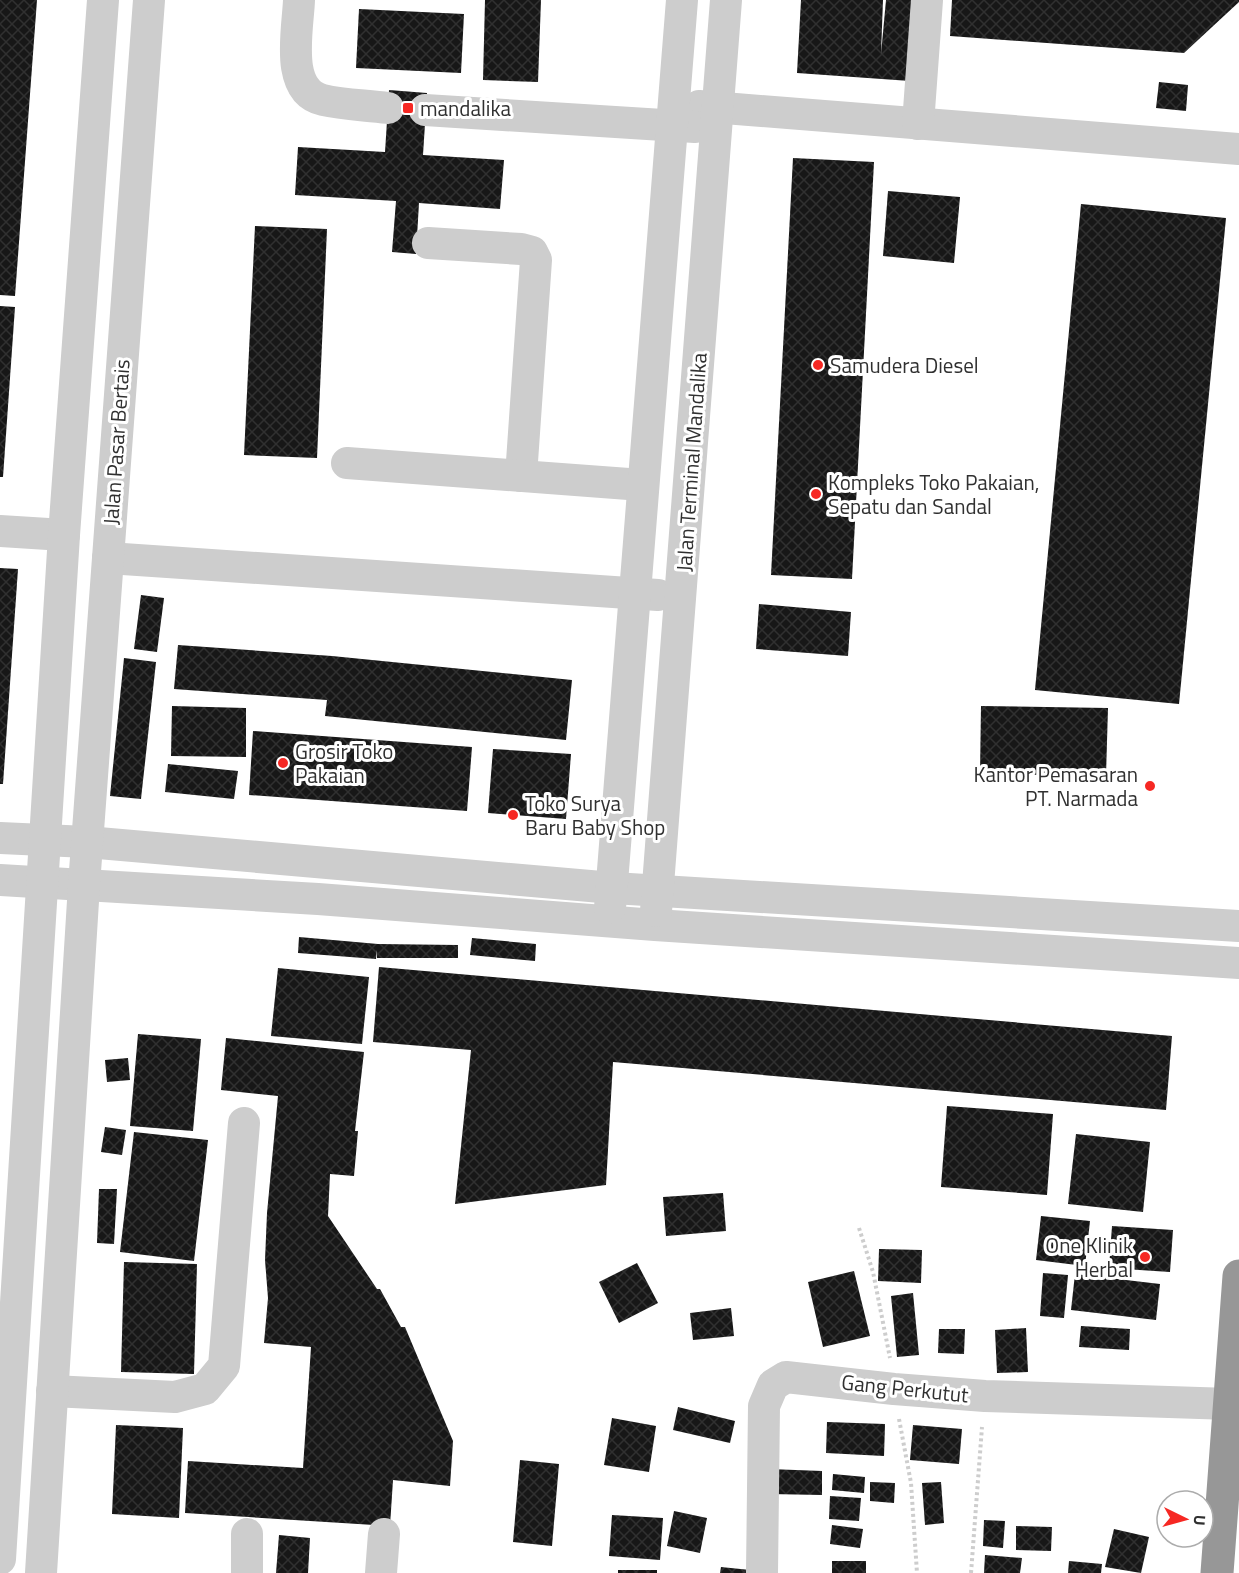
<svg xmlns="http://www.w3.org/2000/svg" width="1239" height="1573" viewBox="0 0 1239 1573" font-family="'Titillium Web',sans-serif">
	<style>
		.building { fill: url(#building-cross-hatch) }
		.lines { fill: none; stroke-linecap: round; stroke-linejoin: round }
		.path { stroke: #cdcdcd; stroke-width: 4; stroke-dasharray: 3 3; stroke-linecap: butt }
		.minor { stroke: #cdcdcd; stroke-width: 32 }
		.highway { stroke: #979797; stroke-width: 33 }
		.poi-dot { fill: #f62823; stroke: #fff; stroke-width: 2 }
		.labels { text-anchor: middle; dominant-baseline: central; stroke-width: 6; stroke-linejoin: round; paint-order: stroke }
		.poi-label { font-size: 21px; fill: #303030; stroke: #fff; text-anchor: start }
		.street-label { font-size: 21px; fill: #303030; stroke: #fff }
	</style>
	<defs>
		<pattern id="building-cross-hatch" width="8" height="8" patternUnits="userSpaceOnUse" patternTransform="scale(1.5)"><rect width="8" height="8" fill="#171717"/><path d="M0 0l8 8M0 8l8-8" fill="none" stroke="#303030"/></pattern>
	</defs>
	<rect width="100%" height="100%" fill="#fff"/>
	<g class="building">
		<path d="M0 0H37L15 296 0 295Z"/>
		<path d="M485 0H541L538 82 483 80Z"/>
		<path d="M801 0H883L881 54 886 0H917L910 81 797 73Z"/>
		<path d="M952 0H1239V2L1184 53 950 36Z"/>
		<path d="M359 9 464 14 461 73 356 68Z"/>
		<path d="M1159 82 1188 85 1186 111 1156 108Z"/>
		<path d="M389 90 427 93 423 155 504 160 500 209 419 203 416 254 392 252 396 201 295 195 298 147 385 152Z"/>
		<path d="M793 158 874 162 852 579 771 575Z"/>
		<path d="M888 191 960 197 954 263 883 256Z"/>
		<path d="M1081 204 1226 218 1179 704 1035 690Z"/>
		<path d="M255 226 327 229 317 458 244 455Z"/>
		<path d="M0 306 15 307 3 477H0Z"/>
		<path d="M0 568 18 569 3 784H0Z"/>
		<path d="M141 595 164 598 157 652 134 649Z"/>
		<path d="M759 604 851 612 848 656 756 649Z"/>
		<path d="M178 645 332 656 572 680 566 740 325 716 327 700 174 689Z"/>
		<path d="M124 658 156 662 141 799 110 796Z"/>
		<path d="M172 706 246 708V757L171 756Z"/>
		<path d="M981 706 1108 708 1106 776 980 774Z"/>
		<path d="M253 731 472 747 467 811 249 795Z"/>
		<path d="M493 749 571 754 566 819 488 813Z"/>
		<path d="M168 764 238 771 234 799 165 792Z"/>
		<path d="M299 937 378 944 458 945V958H377V950L376 959 298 953Z"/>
		<path d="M472 938 536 944 535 961 470 955Z"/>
		<path d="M379 967 1172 1036 1166 1110 613 1062 606 1185 455 1204 471 1050 373 1042Z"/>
		<path d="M278 968 369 977 362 1044 271 1036Z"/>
		<path d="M138 1034 201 1039 193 1131 130 1126Z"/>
		<path d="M226 1038 364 1052 355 1131H358L354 1176 330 1174 328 1216 377 1289H380L401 1327H405L453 1441 450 1486 393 1480 390 1526 185 1513 188 1461 303 1468 311 1347 264 1343 268 1298 265 1260 267 1213 278 1096 221 1090Z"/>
		<path d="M128 1058 130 1080 107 1082 105 1060Z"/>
		<path d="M947 1106 1053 1114 1047 1195 941 1187Z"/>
		<path d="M105 1127 126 1130 122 1155 101 1152Z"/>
		<path d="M134 1132 208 1140 194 1261 120 1252Z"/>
		<path d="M1076 1134 1150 1142 1143 1212 1068 1204Z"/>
		<path d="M99 1189H117L114 1244 97 1243Z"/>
		<path d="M723 1193 726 1231 666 1236 663 1197Z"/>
		<path d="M1041 1216 1090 1221 1085 1266 1036 1260Z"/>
		<path d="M1112 1226 1173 1230 1170 1272 1109 1268Z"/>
		<path d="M879 1249 922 1250 921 1283 878 1281Z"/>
		<path d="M124 1262 197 1264 194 1374 121 1372Z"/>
		<path d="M637 1263 658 1303 619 1323 599 1282Z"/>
		<path d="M854 1271 870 1336 823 1347 808 1282Z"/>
		<path d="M1043 1273 1068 1275 1064 1318 1040 1316Z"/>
		<path d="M1075 1274 1160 1284 1156 1320 1071 1310Z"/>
		<path d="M913 1293 919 1355 897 1357 891 1296Z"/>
		<path d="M731 1308 734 1336 693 1340 690 1313Z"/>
		<path d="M1081 1326 1130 1329 1129 1350 1079 1347Z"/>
		<path d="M1026 1328 1028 1372 997 1373 995 1330Z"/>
		<path d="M939 1329H965L964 1354 938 1353Z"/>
		<path d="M678 1407 735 1421 730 1443 673 1430Z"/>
		<path d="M612 1418 656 1426 649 1472 604 1465Z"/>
		<path d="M827 1422 885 1424 884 1456 826 1453Z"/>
		<path d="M116 1425 183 1428 179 1518 112 1514Z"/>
		<path d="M913 1425 962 1429 959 1464 910 1460Z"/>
		<path d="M520 1460 559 1464 552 1546 513 1542Z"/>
		<path d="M769 1469 822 1471V1495L769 1494Z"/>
		<path d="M833 1474 865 1477 864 1493 832 1490Z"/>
		<path d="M870 1482 895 1483 894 1503 870 1501Z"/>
		<path d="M941 1482 944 1523 925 1525 922 1483Z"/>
		<path d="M830 1496 861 1498 859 1521 829 1519Z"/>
		<path d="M674 1511 707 1518 700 1553 667 1546Z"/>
		<path d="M612 1515 663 1518 660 1560 609 1556Z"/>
		<path d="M984 1520 1005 1521 1003 1548 983 1546Z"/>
		<path d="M832 1525 863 1529 860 1548 830 1544Z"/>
		<path d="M1016 1526 1052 1527 1051 1551 1016 1550Z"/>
		<path d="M1114 1529 1149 1537 1141 1573 1105 1567Z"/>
		<path d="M279 1535 310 1538 308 1573H276Z"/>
		<path d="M985 1555 1022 1558 1020 1573H984Z"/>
		<rect x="832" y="1561" width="34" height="12"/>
		<path d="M1069 1561 1102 1564 1101 1573H1068Z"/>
		<path d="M721 1567 760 1571V1573H720Z"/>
		<rect x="618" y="1570" width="39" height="3"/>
	</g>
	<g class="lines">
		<g class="path">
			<path d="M859 1228 873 1272 890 1358"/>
			<path d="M899 1419 911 1483 917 1573"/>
			<path d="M971 1573 982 1427"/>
		</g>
		<g class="minor">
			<path d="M299 0C298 29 284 91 323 100 344 105 367 105 388 108"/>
			<path d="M699 106 1239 149"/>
			<path d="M425 110 695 127"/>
			<path d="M918 124 927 0"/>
			<path d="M428 243 521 249 532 252 536 260 521 476"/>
			<path d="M347 463 642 485"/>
			<path d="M0 531 64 535"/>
			<path d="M108 558 658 595"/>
			<path d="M0 838 87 842 613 888 1239 926"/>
			<path d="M0 880 318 899 655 925 1239 963"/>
			<path d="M610 908 682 0"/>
			<path d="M656 911 726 0"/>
			<path d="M52 1391 175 1397 205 1389 224 1366 244 1123"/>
			<path d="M0 1559 64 535 103 0"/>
			<path d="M41 1573 84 885 149 0"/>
			<path d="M247 1573V1534"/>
			<path d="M381 1573 384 1534"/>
			<path d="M762 1573 764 1406 773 1385 786 1377 894 1389 985 1396 1230 1404"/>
		</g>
		<path class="highway" d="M1217 1573 1239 1276"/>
	</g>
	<g class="poi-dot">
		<rect x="402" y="102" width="12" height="12" rx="3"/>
		<circle cx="818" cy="365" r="6"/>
		<circle cx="816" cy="494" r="6"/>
		<circle cx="283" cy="763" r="6"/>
		<circle cx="1150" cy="786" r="6"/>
		<circle cx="513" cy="815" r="6"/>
		<circle cx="1145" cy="1257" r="6"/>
	</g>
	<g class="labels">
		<g class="poi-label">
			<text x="420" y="108">mandalika</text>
			<text x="830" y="365">Samudera Diesel</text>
			<text x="828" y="482">Kompleks Toko Pakaian,<tspan x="828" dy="24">Sepatu dan Sandal</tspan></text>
			<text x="295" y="751">Grosir Toko<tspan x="295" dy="24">Pakaian</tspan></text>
			<text x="1138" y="774" text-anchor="end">Kantor Pemasaran<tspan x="1138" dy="24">PT. Narmada</tspan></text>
			<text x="525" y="803">Toko Surya<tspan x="525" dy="24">Baru Baby Shop</tspan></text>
			<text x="1133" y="1245" text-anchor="end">One Klinik<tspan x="1133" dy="24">Herbal</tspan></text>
		</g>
		<g class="street-label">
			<text transform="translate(116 442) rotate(-86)">Jalan Pasar Bertais</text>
			<text transform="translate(691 462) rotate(-86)">Jalan Terminal Mandalika</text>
			<text transform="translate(905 1388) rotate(6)">Gang Perkutut</text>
		</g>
	</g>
	<g transform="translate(1185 1519) rotate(95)"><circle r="28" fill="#ffffff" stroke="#acacac" stroke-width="1.5"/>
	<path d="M0-4.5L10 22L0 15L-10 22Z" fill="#f62823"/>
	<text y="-9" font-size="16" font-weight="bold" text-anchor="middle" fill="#303030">U</text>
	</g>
</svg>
